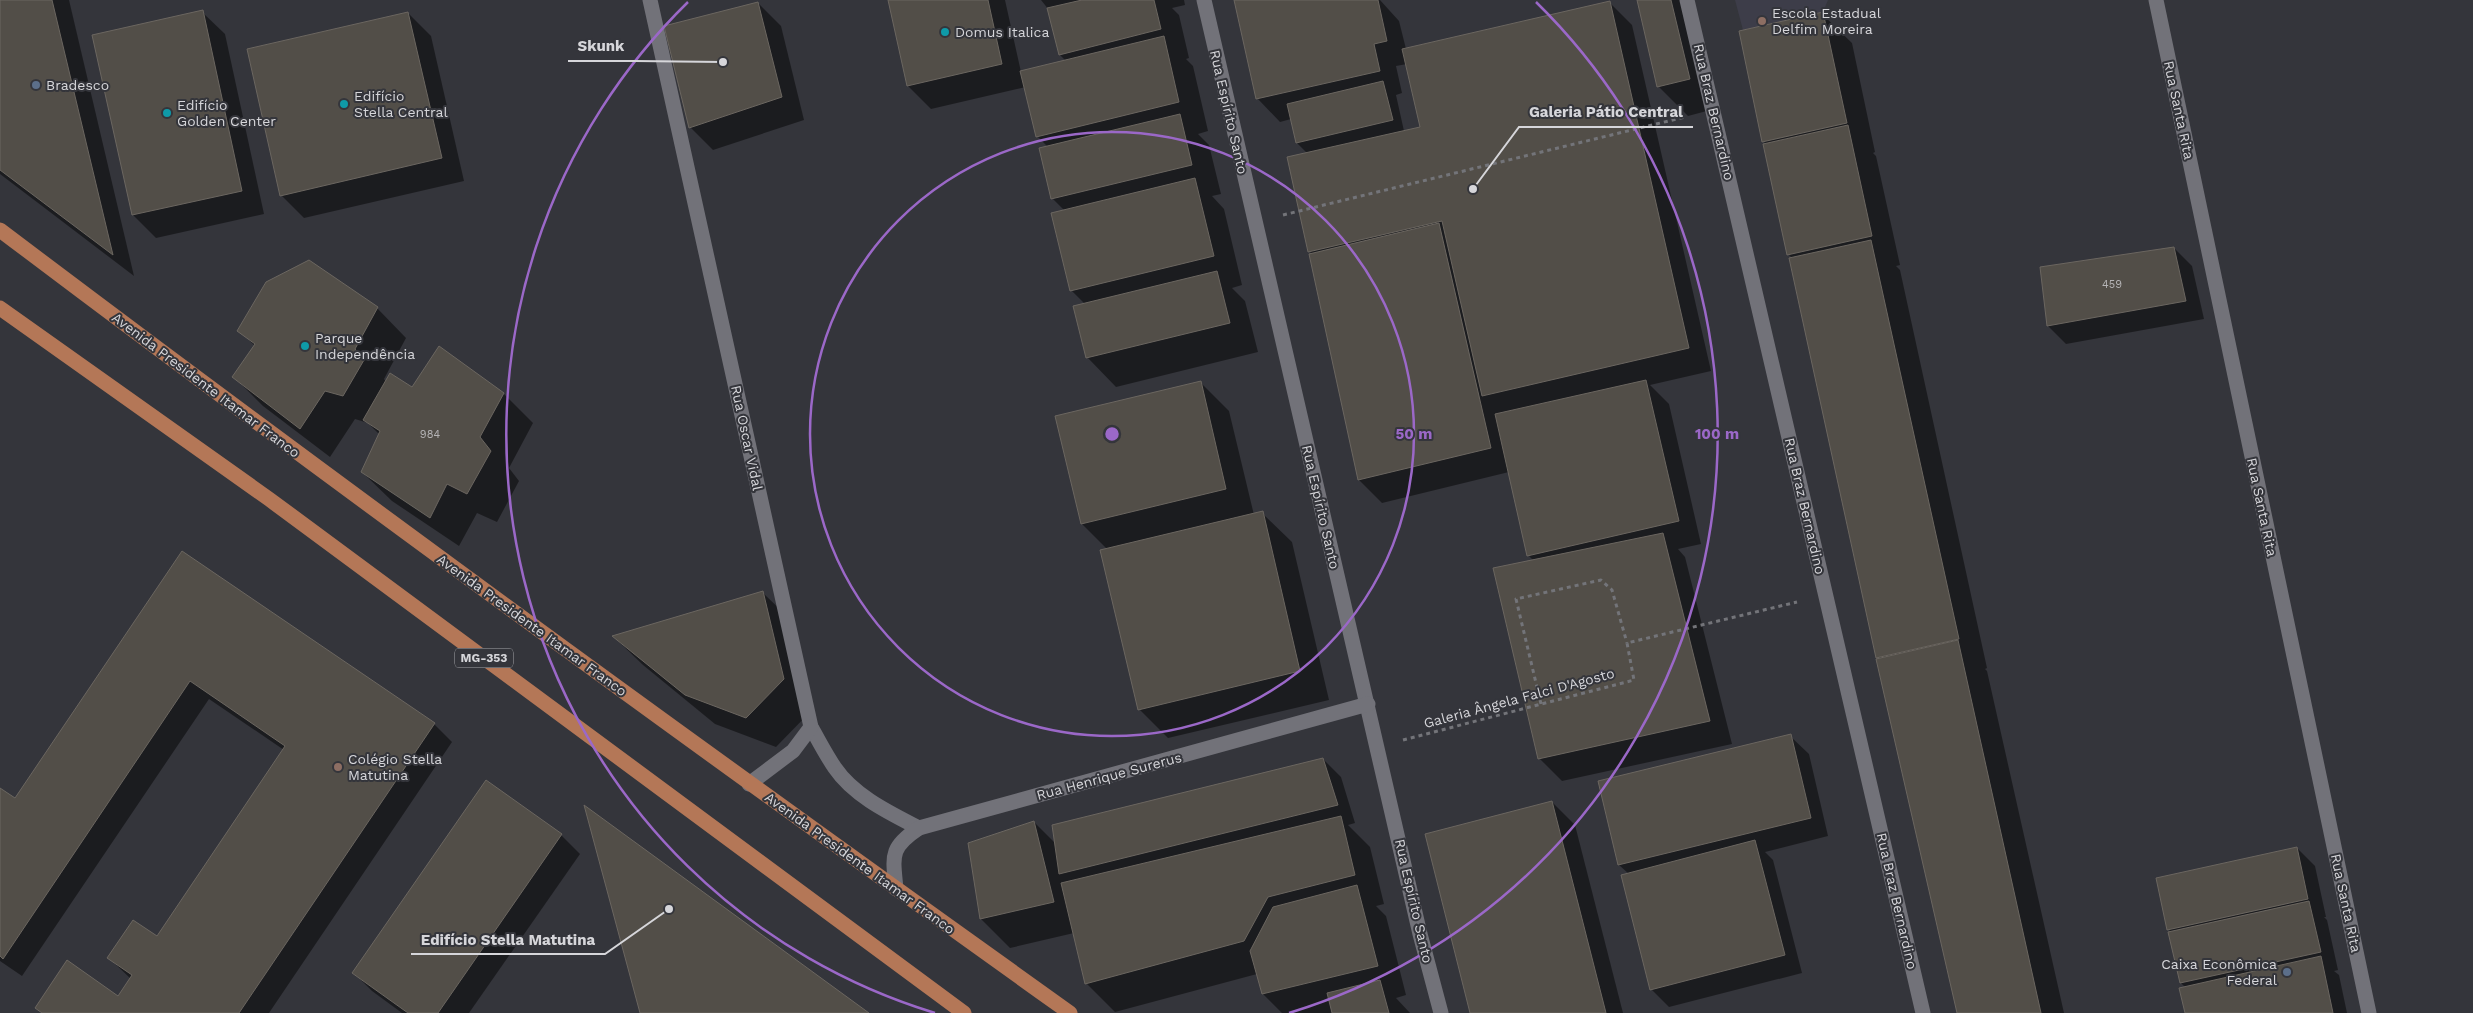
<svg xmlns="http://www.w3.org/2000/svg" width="2473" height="1013" viewBox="0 0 2473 1013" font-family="'Work Sans',sans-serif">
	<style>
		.built { fill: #3d3d49 }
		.shadow { fill: #0007; fill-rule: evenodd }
		.building { fill: #524e48; stroke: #6b6660 }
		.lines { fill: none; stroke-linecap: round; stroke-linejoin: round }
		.path { stroke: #737479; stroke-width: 3; stroke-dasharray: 4 4; stroke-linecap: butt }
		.minor { stroke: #727279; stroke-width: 15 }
		.major { stroke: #b47757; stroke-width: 15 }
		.ring { fill: none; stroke: #9b68c8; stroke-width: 2.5 }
		.education-dot { fill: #8d6e63; stroke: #34353b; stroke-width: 2 }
		.culture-dot { fill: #0f9aa8; stroke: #34353b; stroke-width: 2 }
		.service-dot { fill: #5c6f8a; stroke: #34353b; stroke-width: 2 }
		.labels { text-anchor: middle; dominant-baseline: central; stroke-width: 4; stroke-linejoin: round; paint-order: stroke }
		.number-label { font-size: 11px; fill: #b5b4b6 }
		.shield { fill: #34353b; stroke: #a5a6aa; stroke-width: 1 }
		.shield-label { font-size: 12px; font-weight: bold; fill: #d6d6da }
		.poi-label { font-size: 14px; fill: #d6d6da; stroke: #34353b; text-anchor: start }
		.street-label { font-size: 14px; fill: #d6d6da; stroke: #34353b }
		.centre { fill: #9b68c8; stroke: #34353b; stroke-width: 2.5 }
		.ring-label { font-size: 15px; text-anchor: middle; font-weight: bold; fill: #9b68c8; stroke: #34353b; stroke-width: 4; stroke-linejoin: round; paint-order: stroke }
		.leader { fill: none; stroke: #d6d6da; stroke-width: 2 }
		.callout-dot { fill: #d6d6da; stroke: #34353b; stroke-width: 2 }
		.callout-label { font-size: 15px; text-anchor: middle; font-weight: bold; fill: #d6d6da; stroke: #34353b; stroke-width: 4; stroke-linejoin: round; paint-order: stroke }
	</style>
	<rect width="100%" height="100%" fill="#34353b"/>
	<path class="built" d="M1735 0H1828L1823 12 1743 30Z"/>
	<g class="shadow">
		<path d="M0 0H69L134 276 0 174Z"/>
		<path d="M889 0H1005L1021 72 1066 61 1060 55 1049 10 1041 0H1184L1185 5 1172 8 1179 15 1189 58 1186 59 1193 66 1208 131 1198 134 1209 145 1221 194 1212 196 1224 209 1242 285 1232 288 1245 301 1258 352 1116 387 1087 357 1085 304 1071 290 1065 211 1052 198 1048 147 1037 136 1026 87 931 109 908 86Z"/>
		<path d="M1235 0H1380L1399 21 1406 49 1609 2 1632 25 1711 371 1650 385 1669 404 1701 544 1678 549 1685 557 1732 744 1562 781 1539 758 1534 561 1528 555 1509 472 1382 503 1359 480 1312 254 1309 251 1308 154 1297 143 1291 119 1280 122 1258 99ZM1407 64 1422 127 1404 131 1396 95 1402 93 1396 66Z"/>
		<path d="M1638 0H1692L1718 108 1688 116 1658 86Z"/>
		<path d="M758 3 781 26 804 120 713 150 690 127Z"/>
		<path d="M202 12 225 34 264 214 156 238 133 215Z"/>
		<path d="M408 13 431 36 464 181 304 218 281 195Z"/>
		<path d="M1822 14 1852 43 1875 152 1873 153 1876 156 1900 265 1896 266 1900 270 1987 668 1985 669 1987 671 2064 1013H1958L1879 660 1877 657 1792 258 1788 254 1766 144 1763 141Z"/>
		<path d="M2174 248 2192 266 2204 319 2066 344 2048 326 2041 268Z"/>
		<path d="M377 308 406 338 384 379 386 382 412 389 504 394 533 423 509 468 519 481 497 522 477 513 459 546 392 501 362 472 380 435 368 423 355 419 330 457 263 406 234 377 255 346 239 330Z"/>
		<path d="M1200 382 1229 411 1254 515 1262 513 1292 542 1329 700 1168 738 1139 709 1108 550 1082 524Z"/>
		<path d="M182 552 434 724 452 742 269 1013H42L36 1008 118 997 131 979 109 958 157 938 284 750 209 699 22 976 0 961V790L15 800Z"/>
		<path d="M762 592 792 621 813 709 776 747 715 724 643 665 614 637Z"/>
		<path d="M1790 736 1809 754 1828 836 1765 852 1773 860 1802 973 1669 1007 1651 989 1629 874 1619 865 1599 782Z"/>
		<path d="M1323 759 1341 777 1355 823 1348 825 1370 847 1384 904 1376 906 1386 916 1406 995 1396 998 1410 1013H1282L1263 994 1257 974 1115 1012 1086 983 1074 933 1010 948 981 919 1034 822 1056 844Z"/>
		<path d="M486 782 561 835 580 854 469 1013H402L372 991 354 973Z"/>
		<path d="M1552 802 1575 825 1623 1013H1471Z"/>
		<path d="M2297 848 2315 866 2326 917H2324L2327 920 2338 970 2334 971 2339 975 2347 1013H2186V988L2181 983 2171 932 2168 929Z"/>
	</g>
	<g class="building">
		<path d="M0 0H52L113 255 0 170Z"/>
		<path d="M888 0H988L1002 64 907 86Z"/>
		<path d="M1082 0H1154L1161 29 1059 55 1047 8Z"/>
		<path d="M1234 0H1378L1387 41 1374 44 1380 71 1256 99Z"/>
		<path d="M1637 0H1671L1690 79 1657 87Z"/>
		<path d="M1610 1 1689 348 1482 396 1442 221 1308 252 1287 157 1420 127 1402 49Z"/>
		<path d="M758 2 782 97 689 128 664 26Z"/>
		<path d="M203 10 242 191 132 215 92 35Z"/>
		<path d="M408 12 442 158 280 196 247 49Z"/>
		<path d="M1823 12 1847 123 1762 142 1739 31Z"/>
		<path d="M1164 36 1179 102 1036 137 1020 71Z"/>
		<path d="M1383 81 1393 120 1296 143 1287 104Z"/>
		<path d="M1180 114 1192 165 1051 199 1039 148Z"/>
		<path d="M1848 125 1872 236 1787 255 1763 144Z"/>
		<path d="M1195 178 1214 256 1070 291 1051 213Z"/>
		<path d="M1439 223 1491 448 1358 480 1309 254Z"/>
		<path d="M1871 240 1959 639 1876 658 1789 258Z"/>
		<path d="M2174 247 2186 301 2047 326 2040 267Z"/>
		<path d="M309 260 378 307 355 349 364 360 343 396 325 391 300 429 232 377 255 344 237 331 266 282Z"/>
		<path d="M1217 271 1230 323 1086 358 1073 306Z"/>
		<path d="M439 346 504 393 480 437 491 451 467 494 447 484 430 518 361 472 380 431 363 420 390 373 412 387Z"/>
		<path d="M1646 380 1679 521 1527 556 1495 414Z"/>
		<path d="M1201 381 1226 489 1081 524 1055 416Z"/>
		<path d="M1263 511 1300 671 1138 710 1100 550Z"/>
		<path d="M1663 533 1710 721 1538 759 1493 568Z"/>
		<path d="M182 551 435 723 239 1013H42L35 1008 67 960 118 996 132 975 107 958 133 920 157 936 285 746 190 681 3 959 0 956V788L15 798Z"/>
		<path d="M763 591 784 679 746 718 685 695 612 636Z"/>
		<path d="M1958 640 2041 1013H1957L1876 659Z"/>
		<path d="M1791 734 1811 818 1618 865 1598 781Z"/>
		<path d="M1323 758 1338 805 1059 874 1052 825Z"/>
		<path d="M486 780 562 834 438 1013H408L352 973Z"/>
		<path d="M1552 801 1606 1013H1470L1425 834Z"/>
		<path d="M584 805 869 1013H640Z"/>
		<path d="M1341 816 1355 875 1268 897 1244 941 1085 984 1061 883Z"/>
		<path d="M1034 821 1054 902 980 919 968 843Z"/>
		<path d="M1755 840 1785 955 1650 990 1621 875Z"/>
		<path d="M2297 847 2308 899 2167 930 2156 878Z"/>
		<path d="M1357 885 1378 966 1262 994 1250 951 1273 907Z"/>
		<path d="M2309 901 2321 952 2180 983 2168 932Z"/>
		<path d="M2321 956 2333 1013H2185L2179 988Z"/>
		<path d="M1380 980 1389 1013H1332L1327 993Z"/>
	</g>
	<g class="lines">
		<g class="path">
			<path d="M1283 215 1685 117"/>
			<path d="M1541 704 1516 599 1601 580 1612 590 1627 643"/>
			<path d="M1403 740 1634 680 1627 643 1797 602"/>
		</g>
		<g class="minor">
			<path d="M650 0 811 727C819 741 826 755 835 768 854 796 890 813 919 828"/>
			<path d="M1204 0 1420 934 1441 1013"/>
			<path d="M1687 0 1923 1013"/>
			<path d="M2156 0 2369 1013"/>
			<path d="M749 784 793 751 811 727"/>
			<path d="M896 889C893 856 889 848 919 828L1368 704"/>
		</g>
		<g class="major">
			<path d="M0 230C352 496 710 756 1070 1013"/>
			<path d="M0 308 269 499 964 1013"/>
		</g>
	</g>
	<g class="ring">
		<circle cx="1112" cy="434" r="302"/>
		<path d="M935 1013A605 605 0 0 1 688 2M1536 2A605 605 0 0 1 1289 1013"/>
	</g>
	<g class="education-dot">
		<circle cx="1762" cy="21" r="5"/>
		<circle cx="338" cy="767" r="5"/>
	</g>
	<g class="culture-dot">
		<circle cx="945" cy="32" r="5"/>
		<circle cx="344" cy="104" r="5"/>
		<circle cx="167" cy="113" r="5"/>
		<circle cx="305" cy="346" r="5"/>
	</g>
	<g class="service-dot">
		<circle cx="36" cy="85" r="5"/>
		<circle cx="2287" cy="972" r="5"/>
	</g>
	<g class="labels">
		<g class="number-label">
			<text x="2112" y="284">459</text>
			<text x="430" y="434">984</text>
		</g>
		<rect class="shield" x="455" y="648.5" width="58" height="19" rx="4"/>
		<g class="shield-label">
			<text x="484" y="658">MG-353</text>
		</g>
		<g class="poi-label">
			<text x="1772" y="13">Escola Estadual<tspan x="1772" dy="16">Delfim Moreira</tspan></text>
			<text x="955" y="32">Domus Italica</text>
			<text x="46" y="85">Bradesco</text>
			<text x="354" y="96">Edifício<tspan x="354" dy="16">Stella Central</tspan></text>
			<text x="177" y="105">Edifício<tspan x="177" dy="16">Golden Center</tspan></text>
			<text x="315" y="338">Parque<tspan x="315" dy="16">Independência</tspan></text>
			<text x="348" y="759">Colégio Stella<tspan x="348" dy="16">Matutina</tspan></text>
			<text x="2277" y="964" text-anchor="end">Caixa Econômica<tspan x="2277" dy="16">Federal</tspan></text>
		</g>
		<g class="street-label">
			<text transform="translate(2179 110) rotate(78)">Rua Santa Rita</text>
			<text transform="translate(1229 112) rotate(77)">Rua Espírito Santo</text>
			<text transform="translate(1714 112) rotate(77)">Rua Braz Bernardino</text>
			<text transform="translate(206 385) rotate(37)">Avenida Presidente Itamar Franco</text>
			<text transform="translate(747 438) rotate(78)">Rua Oscar Vidal</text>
			<text transform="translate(1805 506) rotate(77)">Rua Braz Bernardino</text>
			<text transform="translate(1321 507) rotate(77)">Rua Espírito Santo</text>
			<text transform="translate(2262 507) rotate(78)">Rua Santa Rita</text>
			<text transform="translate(532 625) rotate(36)">Avenida Presidente Itamar Franco</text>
			<text transform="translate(1519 698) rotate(-15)">Galeria Ângela Falci D'Agosto</text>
			<text transform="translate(1109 776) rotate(-15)">Rua Henrique Surerus</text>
			<text transform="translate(860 863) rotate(36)">Avenida Presidente Itamar Franco</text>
			<text transform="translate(1414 901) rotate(77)">Rua Espírito Santo</text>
			<text transform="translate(1897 901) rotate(77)">Rua Braz Bernardino</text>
			<text transform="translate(2346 903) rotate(78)">Rua Santa Rita</text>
		</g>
	</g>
	<circle cx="1112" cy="434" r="8" class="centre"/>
	<g class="ring-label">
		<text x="1414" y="439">50 m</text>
		<text x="1717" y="439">100 m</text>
	</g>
	<path class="leader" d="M723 62L635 61H568M1473 189L1519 127H1693M669 909L605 954H411"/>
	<g class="callout-dot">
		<circle cx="723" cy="62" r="5"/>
		<circle cx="1473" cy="189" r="5"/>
		<circle cx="669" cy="909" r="5"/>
	</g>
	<g class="callout-label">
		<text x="601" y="51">Skunk</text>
		<text x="1606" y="117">Galeria Pátio Central</text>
		<text x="508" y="945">Edifício Stella Matutina</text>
	</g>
</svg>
